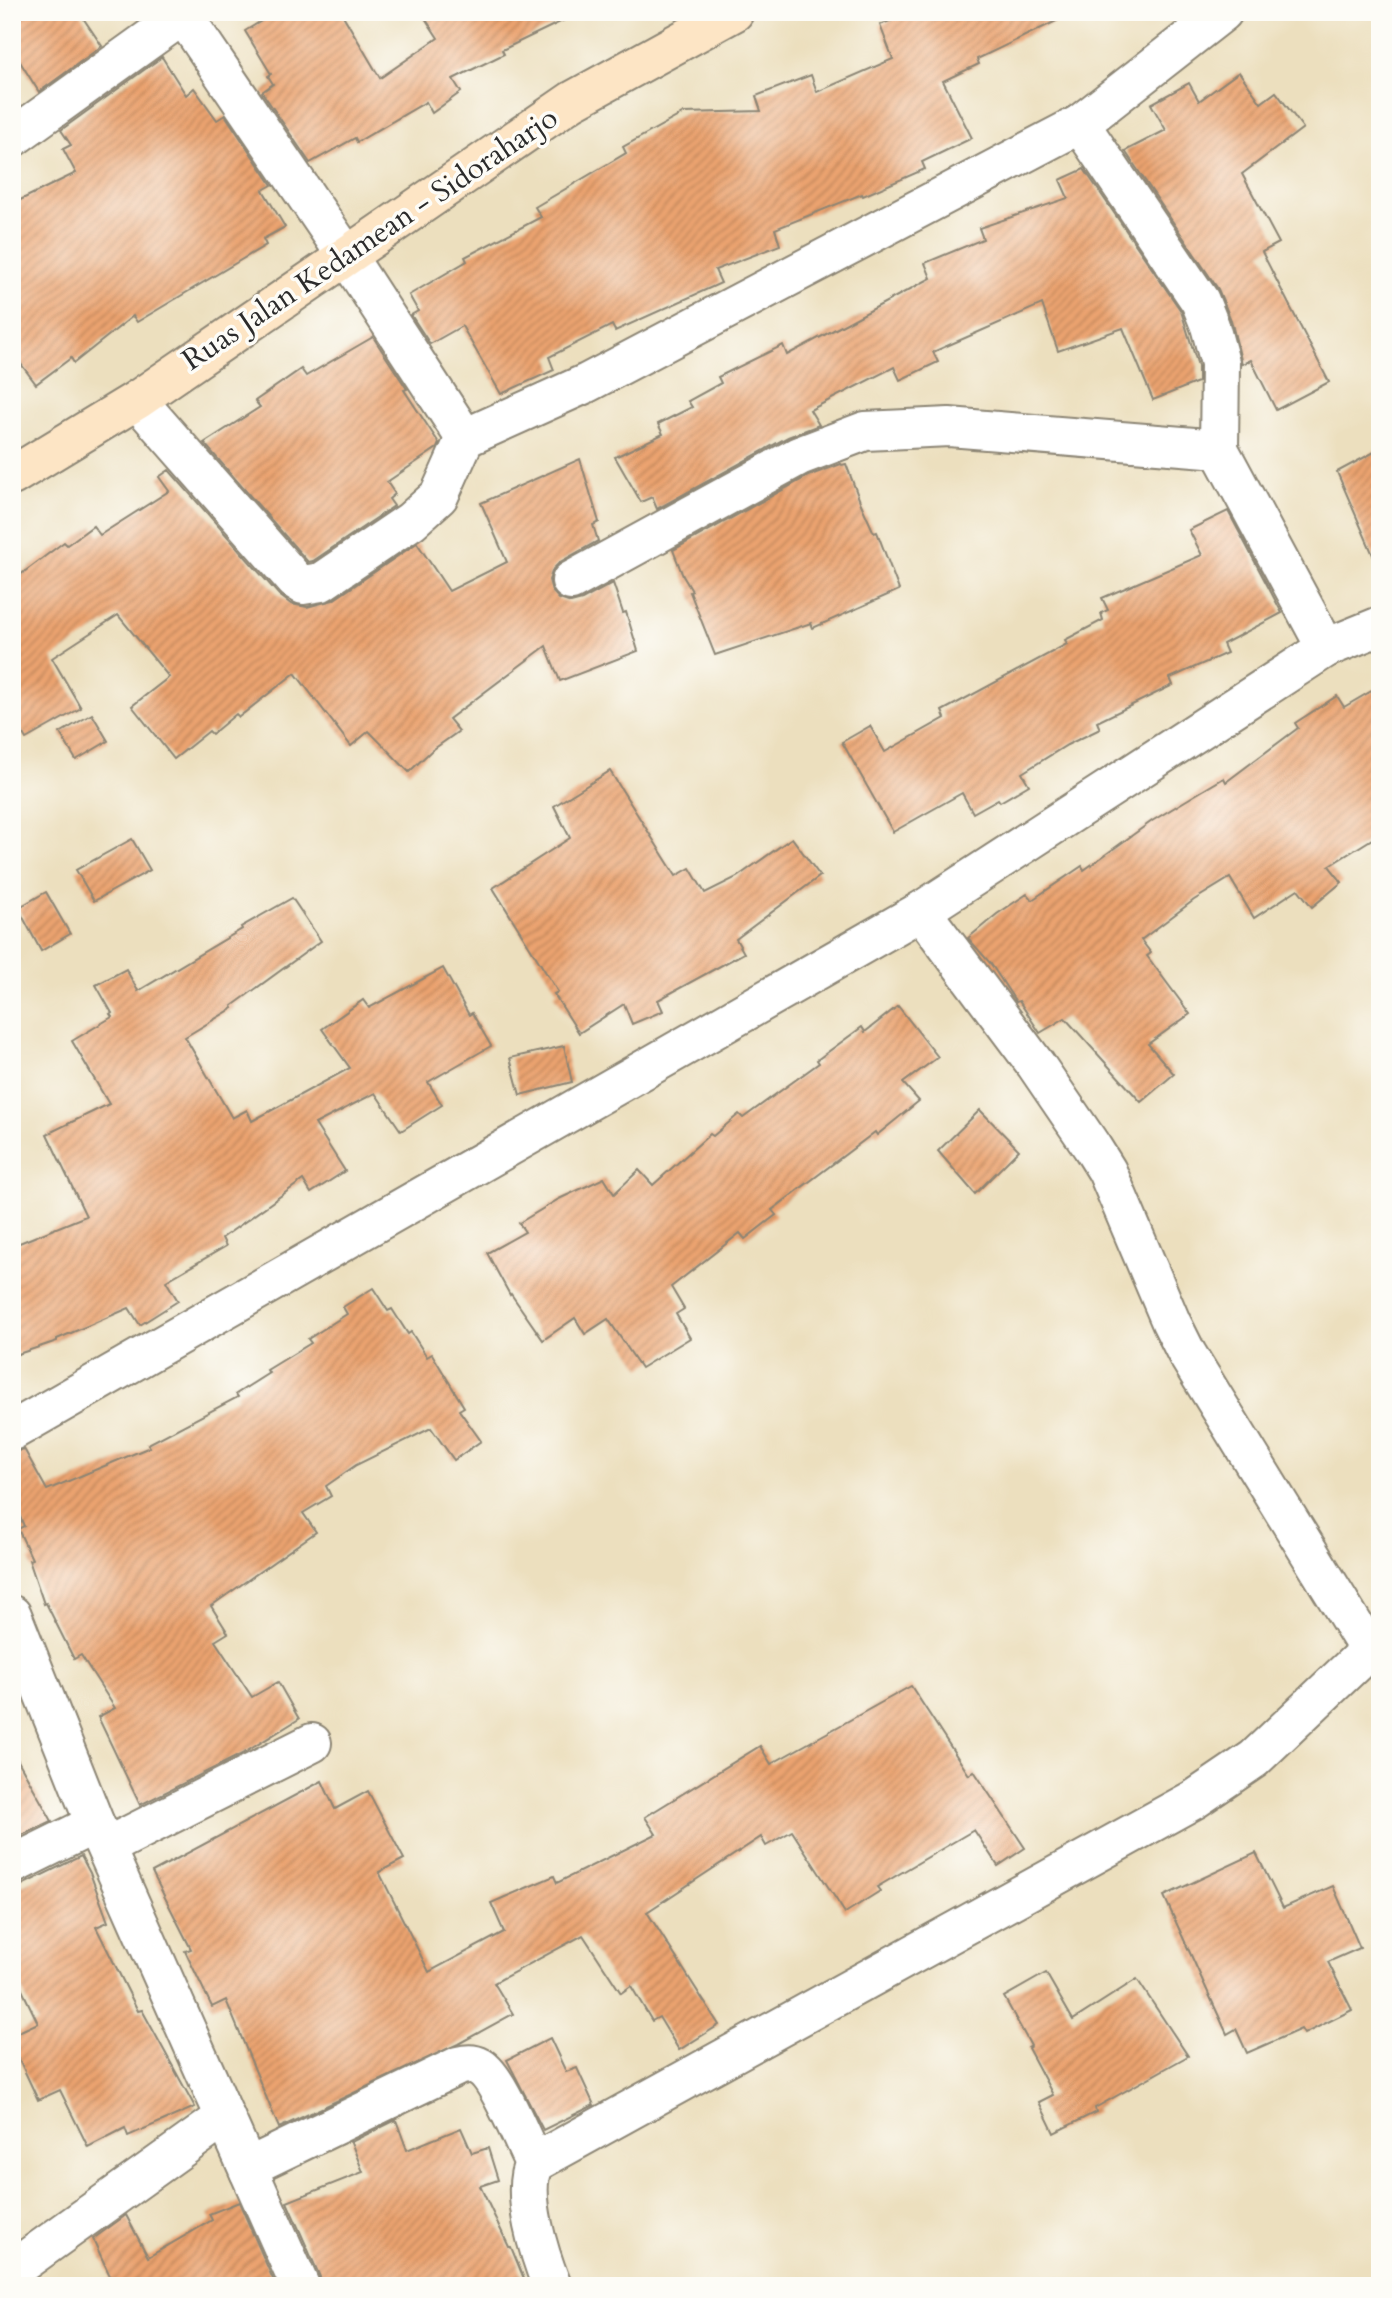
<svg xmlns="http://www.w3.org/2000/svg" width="1392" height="2298" viewBox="0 0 1392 2298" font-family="Cardo,serif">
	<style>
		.building { fill: url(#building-hatch) }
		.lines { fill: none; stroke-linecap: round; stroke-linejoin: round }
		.street-casing { stroke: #8c8574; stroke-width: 42 }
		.secondary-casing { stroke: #8c8574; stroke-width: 42 }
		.street { stroke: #fff; stroke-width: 38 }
		.secondary { stroke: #fde5c5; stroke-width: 38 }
		.labels { text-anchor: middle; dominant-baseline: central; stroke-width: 7; stroke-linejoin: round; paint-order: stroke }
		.street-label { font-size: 30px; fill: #2b2b2b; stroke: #fdfcf7 }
	</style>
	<defs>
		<pattern id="building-hatch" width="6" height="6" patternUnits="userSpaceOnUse" patternTransform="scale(1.75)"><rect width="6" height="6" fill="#eba36f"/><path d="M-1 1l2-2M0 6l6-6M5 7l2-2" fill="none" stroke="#bf855b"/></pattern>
	</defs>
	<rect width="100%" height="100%" fill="#fdfcf7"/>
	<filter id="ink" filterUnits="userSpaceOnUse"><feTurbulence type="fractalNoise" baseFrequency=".0143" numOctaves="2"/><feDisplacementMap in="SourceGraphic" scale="14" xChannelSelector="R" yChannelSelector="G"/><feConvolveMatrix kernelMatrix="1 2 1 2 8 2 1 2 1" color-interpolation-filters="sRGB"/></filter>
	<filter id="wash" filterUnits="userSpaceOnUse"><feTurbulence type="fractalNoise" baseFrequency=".00686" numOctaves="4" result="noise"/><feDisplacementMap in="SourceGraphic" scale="28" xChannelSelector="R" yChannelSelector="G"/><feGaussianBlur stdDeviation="1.57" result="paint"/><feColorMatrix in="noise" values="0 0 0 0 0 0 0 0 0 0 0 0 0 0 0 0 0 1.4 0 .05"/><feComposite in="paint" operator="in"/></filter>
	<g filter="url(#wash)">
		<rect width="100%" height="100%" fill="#ecdfbe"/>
		<g id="blocks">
			<g class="building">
				<path d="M12 12H79L102 46 39 92 12 49Z"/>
				<path d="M276 12H341L380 78 438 38 421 12H581L502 50 504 54 453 79 461 92 432 113 426 102 357 142 355 138 310 163 262 92 273 84 268 76 271 74 245 31Z"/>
				<path d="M911 12H1075L977 59 979 64 943 81 972 138 922 162 925 169 863 196 862 194 775 229 780 245 715 270 721 283 615 331 612 325 549 357 554 370 501 394 462 326 430 344 411 315 418 311 409 295 467 261 465 257 541 217 535 207 626 153 623 147 684 113 761 111 756 96 811 75 817 92 893 59 880 25Z"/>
				<path d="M162 57 186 95 194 88 217 120 225 115 272 185 263 190 285 227 263 239 266 245 137 322 133 316 74 363 71 358 36 384 12 352V204L76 173 63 149 71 145 61 130Z"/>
				<path d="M1239 72 1261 103 1276 92 1303 128 1242 174 1279 243 1262 252 1329 382 1276 410 1251 360 1242 364 1231 320 1218 289 1125 151 1166 130 1151 104 1189 83 1199 101Z"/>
				<path d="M1084 169 1181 311 1198 366V382L1153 400 1123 328 1058 351 1042 304 933 352 938 362 900 380 894 367 810 410 819 425 788 437 657 509 652 497 641 502 615 457 663 434 658 424 692 407 688 401 721 383 718 377 783 345 787 355 931 278 925 263 983 239 979 228 1068 198 1060 180Z"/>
				<path d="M373 337 407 389 404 390 439 443 437 448 387 482 395 494 389 499 394 506 313 561 308 562 204 443 260 407 255 401 301 369 306 376Z"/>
				<path d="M1380 449V571L1337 472Z"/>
				<path d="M580 459 599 522 593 525 598 541 560 562 553 569 549 580 552 591 559 599 571 603 582 600 613 583 623 613 626 612 638 651 560 681 546 646 449 719 459 731 431 751 409 772 369 731 351 746 295 673 239 717 236 714 212 734 209 731 174 759 132 706 169 677 118 615 52 658 81 708 26 739 12 715V581L64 542 67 545 93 526 100 535 169 491 159 477 169 470 279 595 291 604 307 607 333 600 417 543 449 591 507 562 481 503Z"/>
				<path d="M841 464 842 465 846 464 861 504 874 533 877 532 899 590 813 628 811 623 715 655 690 592 692 591 683 576 673 550 808 476Z"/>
				<path d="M1228 511 1282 613 1223 644 1227 653 1170 678 1173 685 1097 722 1100 729 1067 745 1022 773 1029 785 1000 802 998 799 973 813 962 793 893 832 842 742 870 726 885 752 945 718 942 711 1067 644 1065 640 1103 620 1101 613 1108 610 1102 598 1202 555 1189 530Z"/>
				<path d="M1380 686V834L1329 866 1342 882 1312 907 1298 889 1254 918 1230 878 1194 900 1141 940 1151 953 1147 956 1190 1014 1148 1044 1174 1074 1141 1102 1065 1018 1040 1033 1019 1001 1016 1002 991 964 968 938 997 914 1027 894 1032 900 1082 866 1084 870 1152 821 1195 795 1224 778 1226 782 1298 728 1295 723 1337 696 1344 707Z"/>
				<path d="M92 714 108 741 76 760 60 733Z"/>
				<path d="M610 771 676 876 690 868 705 893 737 877 792 838 820 876 736 939 744 953 658 1000 663 1011 632 1024 624 1004 579 1033 554 994 558 992 493 888 570 838 554 806Z"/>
				<path d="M132 839 150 870 94 901 76 870Z"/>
				<path d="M46 892 70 934 41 951 18 908Z"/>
				<path d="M292 898 321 941 232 1006 233 1008 185 1037 232 1118 247 1110 252 1121 350 1068 322 1029 363 1000 369 1008 443 968 469 1015 472 1013 491 1046 428 1082 442 1105 401 1131 375 1093 315 1124 345 1171 311 1193 303 1180 222 1238 226 1246 166 1281 178 1301 140 1325 129 1308 57 1339V1341L12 1356V1246L86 1216 47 1134 109 1104 72 1041 112 1017 110 1014 112 1013 96 985 126 969 138 991 242 929 241 927Z"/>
				<path d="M898 1006 938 1057 903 1083 919 1101 877 1135 875 1132 772 1210 776 1215 745 1239 740 1233 671 1287 684 1309 676 1314 690 1338 641 1368 608 1319 585 1334 575 1318 543 1340 511 1294 510 1295 487 1253 525 1232 519 1223 559 1199 604 1178 614 1194 639 1170 653 1185 710 1134 713 1136 739 1114 743 1118 819 1063 817 1060 862 1027 865 1032Z"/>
				<path d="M564 1046 572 1082 520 1095 510 1058Z"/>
				<path d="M980 1110 1019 1150 975 1194 938 1151Z"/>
				<path d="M373 1288 388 1311 392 1309 408 1334 411 1332 427 1357 432 1354 464 1407 459 1410 481 1441 454 1460 431 1428 356 1465 326 1486 331 1496 303 1513 316 1532 211 1606 228 1633 215 1641 252 1697 278 1682 299 1719 244 1753 140 1805 98 1717 115 1708 81 1655 74 1659 46 1603 44 1604 29 1560 32 1559 18 1529 24 1526 12 1498V1453L24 1449 47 1490 150 1447 148 1444 238 1397 236 1394 269 1373 267 1370 311 1343 308 1339 347 1314 343 1307Z"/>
				<path d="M911 1686 969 1775 974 1771 1025 1848 998 1866 974 1830 877 1887 880 1891 845 1913 792 1831 766 1846 761 1837 647 1912 719 2025 679 2050 659 2017 652 2021 631 1986 621 1993 583 1935 494 1983 513 2014 458 2044 279 2128 226 2000 212 2007 185 1951 191 1949 152 1872 322 1781 335 1809 368 1791 404 1859 379 1872 429 1972 504 1932 491 1903 554 1876 557 1883 656 1834 645 1817 760 1746 771 1764Z"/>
				<path d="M12 1750 52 1821 12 1840Z"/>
				<path d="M1256 1853 1283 1908 1333 1886 1360 1948 1328 1962 1352 2010 1304 2034 1301 2029 1247 2053 1236 2029 1227 2034 1164 1896Z"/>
				<path d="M81 1856 90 1873 108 1922 96 1927 138 2011 142 2010 195 2107 128 2136 125 2128 88 2147 60 2090 38 2100 12 2044V2035L38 2023 12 1969V1887L22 1885Z"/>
				<path d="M1046 1973 1073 2020 1137 1979 1188 2056 1095 2108 1096 2112 1054 2133 1039 2102 1053 2095 1028 2048 1031 2046 1004 1997Z"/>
				<path d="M550 2038 566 2072 577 2068 594 2105 543 2130 507 2060Z"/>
				<path d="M396 2120 407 2150 461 2128 472 2153 488 2148 498 2180 480 2186 509 2247H511L527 2286H321L320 2277 287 2202 363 2172 351 2142Z"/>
				<path d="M239 2202 276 2286H98L111 2278 93 2239 126 2215 148 2257 212 2220 209 2214Z"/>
			</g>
		</g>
	</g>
	<g filter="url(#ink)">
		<use href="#blocks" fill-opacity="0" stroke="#8c8574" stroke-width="2"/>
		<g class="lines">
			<g class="street-casing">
				<g id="street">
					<path d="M181 12 346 255 465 438"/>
					<path d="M1080 124 1200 301 1210 326 1220 363 1219 449 1326 648"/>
					<path d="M12 138 183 15"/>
					<path d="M137 400 295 580 303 585 321 582 411 521 439 496 465 438 587 383 1080 124 1223 12"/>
					<path d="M571 581 799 456 865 431 949 427 1219 449"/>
					<path d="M12 1431 921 911 1326 648 1380 626"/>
					<path d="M12 1615 95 1824 300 2286"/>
					<path d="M106 1847 312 1743"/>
					<path d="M12 1865 95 1824"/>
					<path d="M534 2163 1195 1799 1254 1759 1369 1650 1187 1354 1171 1322 1107 1171 1092 1147 1036 1065 921 911"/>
					<path d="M249 2171 261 2161 458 2066C466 2064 473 2063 480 2067 498 2077 523 2142 534 2163 519 2193 540 2256 552 2286"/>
					<path d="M12 2270 225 2117"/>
				</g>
			</g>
			<g class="secondary-casing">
				<path id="secondary" d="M12 476 137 400 572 101 734 12"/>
			</g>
			<use href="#street" class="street"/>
			<use href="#secondary" class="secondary"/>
		</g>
	</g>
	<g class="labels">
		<g class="street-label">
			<text transform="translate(370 239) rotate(-34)">Ruas Jalan Kedamean - Sidoraharjo</text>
		</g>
	</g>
	<rect width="1392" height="2298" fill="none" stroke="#fdfcf7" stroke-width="42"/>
</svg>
